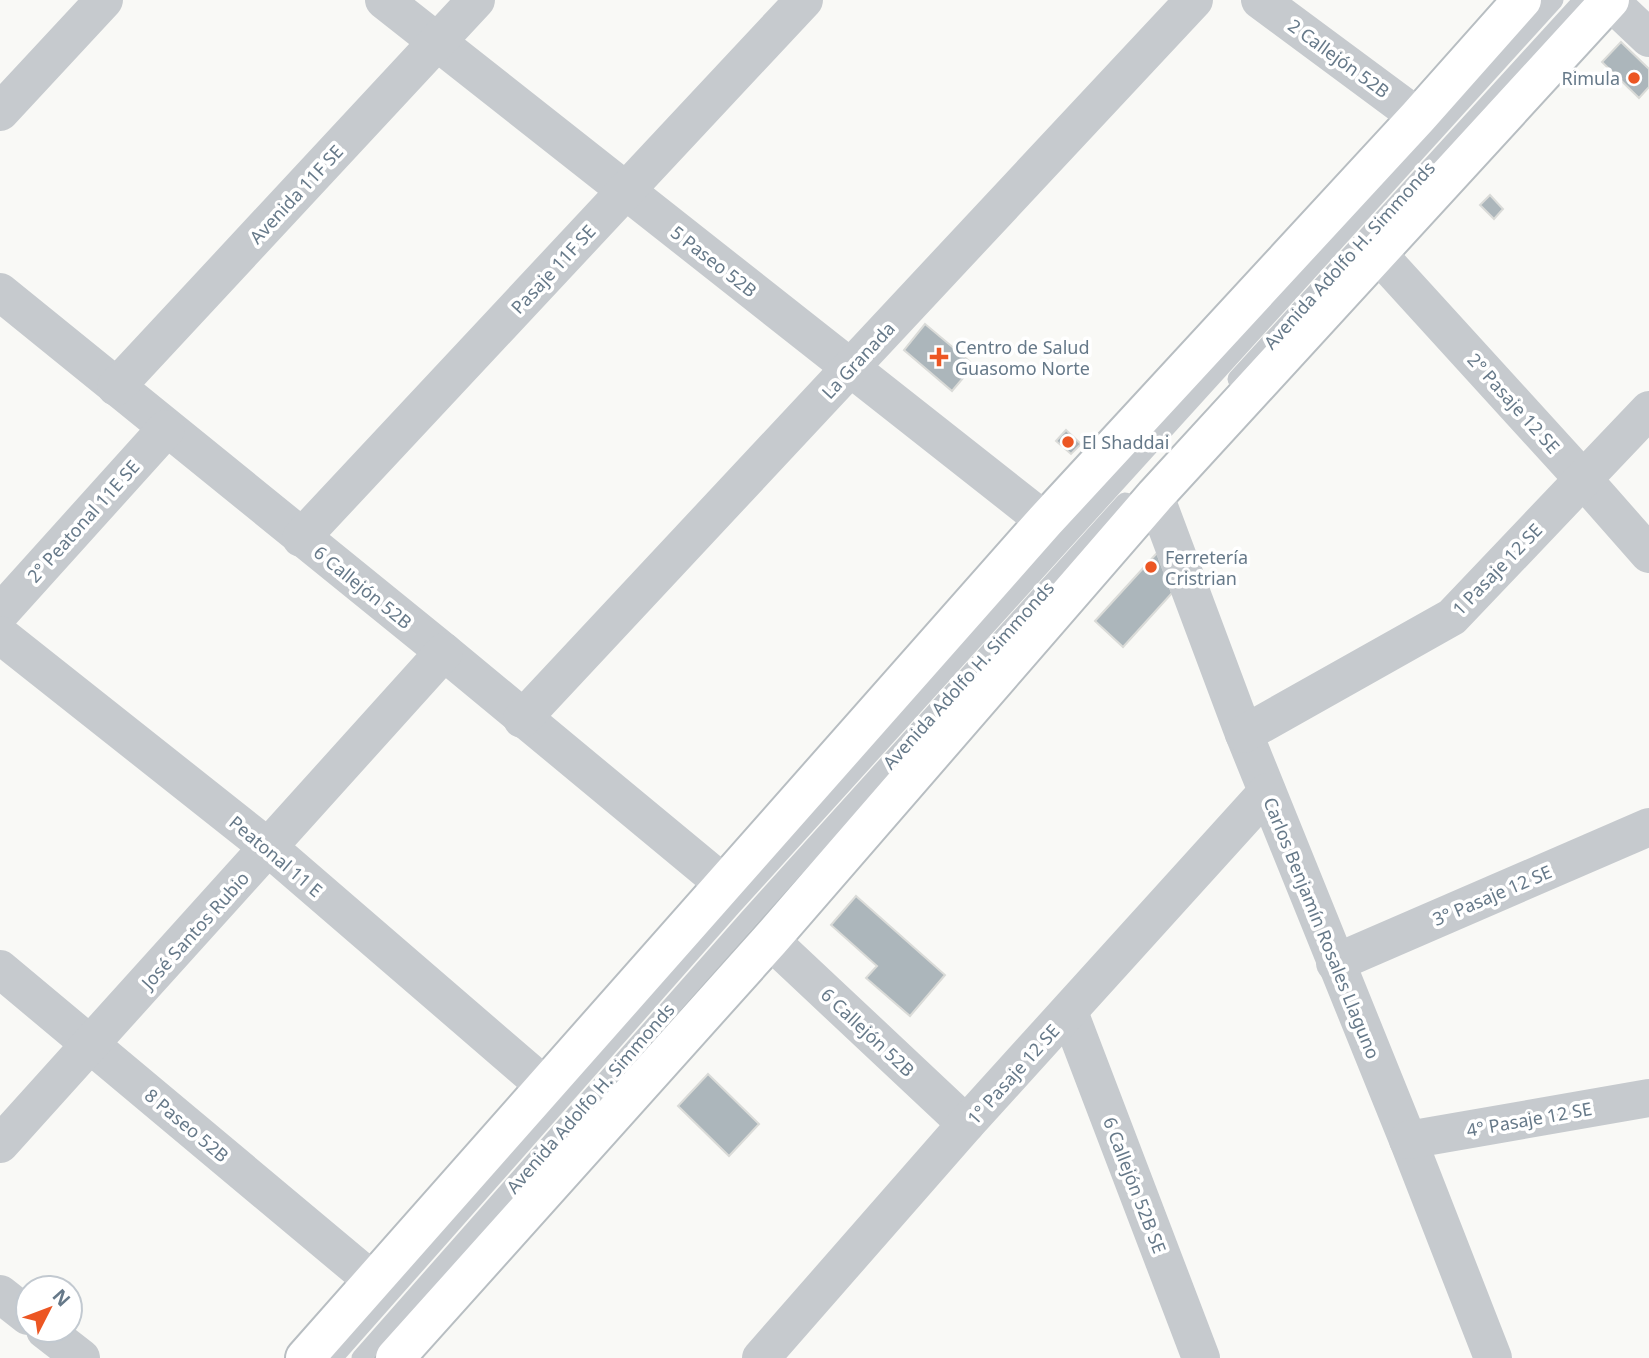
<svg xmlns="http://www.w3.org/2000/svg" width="1649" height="1358" viewBox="0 0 1649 1358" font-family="'Noto Sans',sans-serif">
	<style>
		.building { fill: #acb6bb; stroke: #dadbd8; stroke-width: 2 }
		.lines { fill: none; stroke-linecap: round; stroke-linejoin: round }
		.secondary-casing { stroke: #b8bec2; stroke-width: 42 }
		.lane { stroke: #c6cace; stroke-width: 19 }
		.street { stroke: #c6cace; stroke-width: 38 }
		.secondary { stroke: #fff; stroke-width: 38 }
		.poi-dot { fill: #ec5623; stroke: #fff; stroke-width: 2.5 }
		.labels { text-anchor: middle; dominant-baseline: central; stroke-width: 7; stroke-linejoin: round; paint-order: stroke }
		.street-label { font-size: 18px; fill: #667989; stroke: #fff }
		.poi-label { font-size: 18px; fill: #667989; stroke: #fff; text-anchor: start }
	</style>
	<rect width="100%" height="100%" fill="#f9f9f6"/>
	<g class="building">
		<path d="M1621 42 1649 69V87L1639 98 1602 62Z"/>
		<path d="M1490 195 1503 209 1494 219 1480 205Z"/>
		<path d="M925 324 974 365 952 391 904 350Z"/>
		<path d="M1066 430 1081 444 1071 454 1056 441Z"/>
		<path d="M1157 553 1172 593 1123 647 1095 621Z"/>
		<path d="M856 896 945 975 910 1016 866 978 877 966 831 925Z"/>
		<path d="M708 1074 759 1124 729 1156 678 1106Z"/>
	</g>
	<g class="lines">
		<g class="secondary-casing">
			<g id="secondary">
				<path d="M305 1358 1045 521 1418 117 1522 0"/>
				<path d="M395 1358 770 940 1155 496 1610 0"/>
			</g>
		</g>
		<g class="lane">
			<path d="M1237 379 1583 0"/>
			<path d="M333 1358 733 905 1554 0"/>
			<path d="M361 1358 750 917 1125 502"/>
		</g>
		<g class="street">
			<path d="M384 0 1045 521"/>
			<path d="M1260 0 1418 117"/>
			<path d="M1610 1 1649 38"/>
			<path d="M0 112 104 0"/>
			<path d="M1377 253 1583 479 1649 554"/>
			<path d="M0 292 444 652 724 884"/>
			<path d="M116 387 476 0"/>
			<path d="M1155 496 1244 734 1408 1140 1493 1358"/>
			<path d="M301 538 804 0"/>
			<path d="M0 613 166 429"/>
			<path d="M0 635 269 848 545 1086"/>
			<path d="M522 719 1194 0"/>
			<path d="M1244 734 1452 617 1649 410"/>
			<path d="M770 940 966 1124"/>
			<path d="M1335 963 1649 827"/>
			<path d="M0 969 373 1281"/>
			<path d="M1069 1012 1201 1358"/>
			<path d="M1408 1140 1649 1098"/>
			<path d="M0 1144 444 652"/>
			<path d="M0 1294 28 1316"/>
			<path d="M45 1330 81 1358"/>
			<path d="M761 1358 966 1124 1267 792"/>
		</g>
		<use href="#secondary" class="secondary"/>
	</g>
	<g class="poi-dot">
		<circle cx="1634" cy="78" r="7"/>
		<path d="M935.5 346.5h7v7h7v7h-7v7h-7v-7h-7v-7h7z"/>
		<circle cx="1068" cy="442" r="7"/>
		<circle cx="1151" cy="567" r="7"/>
	</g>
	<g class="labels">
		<g class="street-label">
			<text transform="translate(1339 58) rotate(36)">2 Callejón 52B</text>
			<text transform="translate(296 194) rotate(-47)">Avenida 11F SE</text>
			<text transform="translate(1349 255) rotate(-48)">Avenida Adolfo H. Simmonds</text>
			<text transform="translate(714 261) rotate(38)">5 Paseo 52B</text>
			<text transform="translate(553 269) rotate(-47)">Pasaje 11F SE</text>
			<text transform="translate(858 360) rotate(-47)">La Granada</text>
			<text transform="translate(1514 403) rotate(48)">2° Pasaje 12 SE</text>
			<text transform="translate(83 521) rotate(-48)">2° Peatonal 11E SE</text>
			<text transform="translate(1497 569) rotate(-46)">1 Pasaje 12 SE</text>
			<text transform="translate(363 587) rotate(39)">6 Callejón 52B</text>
			<text transform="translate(968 675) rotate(-48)">Avenida Adolfo H. Simmonds</text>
			<text transform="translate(276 856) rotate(40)">Peatonal 11 E</text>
			<text transform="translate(1492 895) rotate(-23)">3° Pasaje 12 SE</text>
			<text transform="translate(1322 928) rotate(68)">Carlos Benjamín Rosales Llaguno</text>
			<text transform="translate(195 930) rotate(-48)">José Santos Rubio</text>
			<text transform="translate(868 1032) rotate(43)">6 Callejón 52B</text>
			<text transform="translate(1013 1074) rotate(-48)">1° Pasaje 12 SE</text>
			<text transform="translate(590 1098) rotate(-49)">Avenida Adolfo H. Simmonds</text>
			<text transform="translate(1529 1119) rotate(-10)">4° Pasaje 12 SE</text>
			<text transform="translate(187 1125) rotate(40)">8 Paseo 52B</text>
			<text transform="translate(1135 1185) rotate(69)">6 Callejón 52B SE</text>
		</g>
		<g class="poi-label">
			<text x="1620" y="78" text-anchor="end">Rimula</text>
			<text x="955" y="347">Centro de Salud<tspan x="955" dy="21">Guasomo Norte</tspan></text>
			<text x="1082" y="442">El Shaddai</text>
			<text x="1165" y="557">Ferretería<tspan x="1165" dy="21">Cristrian</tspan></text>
		</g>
	</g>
	<g transform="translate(49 1309) rotate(48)"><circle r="33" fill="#ffffff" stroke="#c2c9d0" stroke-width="2"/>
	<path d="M0-5L12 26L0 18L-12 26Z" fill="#ec5623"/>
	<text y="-10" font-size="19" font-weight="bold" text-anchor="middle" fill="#667989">N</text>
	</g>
</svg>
